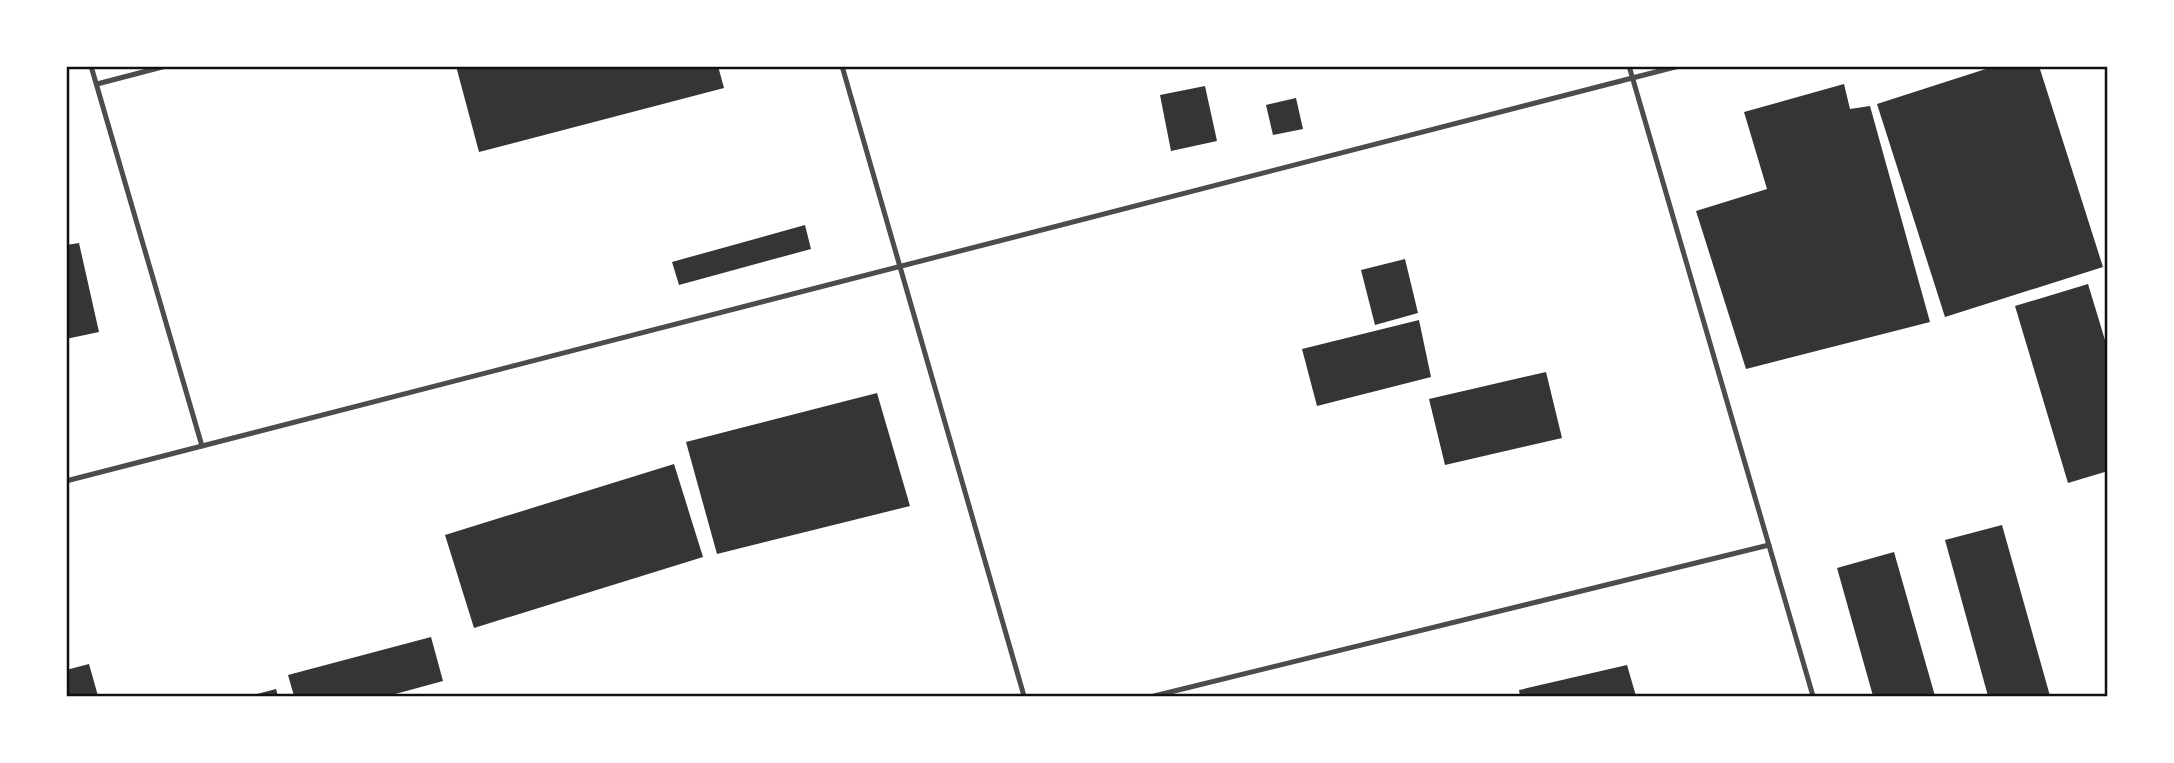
<svg xmlns="http://www.w3.org/2000/svg" width="2174" height="763" viewBox="0 0 2174 763" font-family="Commissioner,sans-serif">
	<style>
		.building { fill: #353535 }
		.lines { fill: none; stroke-linecap: round; stroke-linejoin: round }
		.service { stroke: #4c4c4c; stroke-width: 5 }
		.neatline { fill: none; stroke: #111; stroke-width: 2.5 }
	</style>
	<rect width="100%" height="100%" fill="#fff"/>
	<g class="building">
		<path d="M456 66H718L724 88 479 152Z"/>
		<path d="M1995 66H2039L2103 267 1945 317 1877 104Z"/>
		<path d="M1844 84 1850 109 1870 106 1930 322 1746 369 1696 211 1767 189 1744 112Z"/>
		<path d="M1205 86 1217 141 1171 151 1160 95Z"/>
		<path d="M1296 98 1303 129 1273 135 1266 105Z"/>
		<path d="M805 225 811 249 679 285 672 262Z"/>
		<path d="M79 243 99 332 66 339V245Z"/>
		<path d="M1405 259 1418 313 1375 325 1361 270Z"/>
		<path d="M2088 284 2108 350V471L2068 483 2015 306Z"/>
		<path d="M1419 320 1431 377 1317 406 1302 349Z"/>
		<path d="M1546 372 1562 438 1445 465 1429 399Z"/>
		<path d="M877 393 910 506 717 554 686 442Z"/>
		<path d="M674 464 703 557 474 628 445 535Z"/>
		<path d="M2002 525 2050 696H1988L1945 540Z"/>
		<path d="M1894 552 1935 696H1873L1837 568Z"/>
		<path d="M431 637 443 681 388 696H294L288 675Z"/>
		<path d="M89 664 98 696H66V670Z"/>
		<path d="M1627 665 1636 696H1520L1519 690Z"/>
		<path d="M276 689 278 696H249Z"/>
	</g>
	<g class="lines">
		<g class="service">
			<path d="M91 66 202 446"/>
			<path d="M842 66 1024 696"/>
			<path d="M1629 66 1813 696"/>
			<path d="M97 84 166 66"/>
			<path d="M66 481 1679 66"/>
			<path d="M1154 696 1769 545"/>
		</g>
	</g>
	<rect width="2174" height="763" fill="none" stroke="#ffffff" stroke-width="136"/>
	<rect x="68" y="68" width="2038" height="627" class="neatline"/>
</svg>
